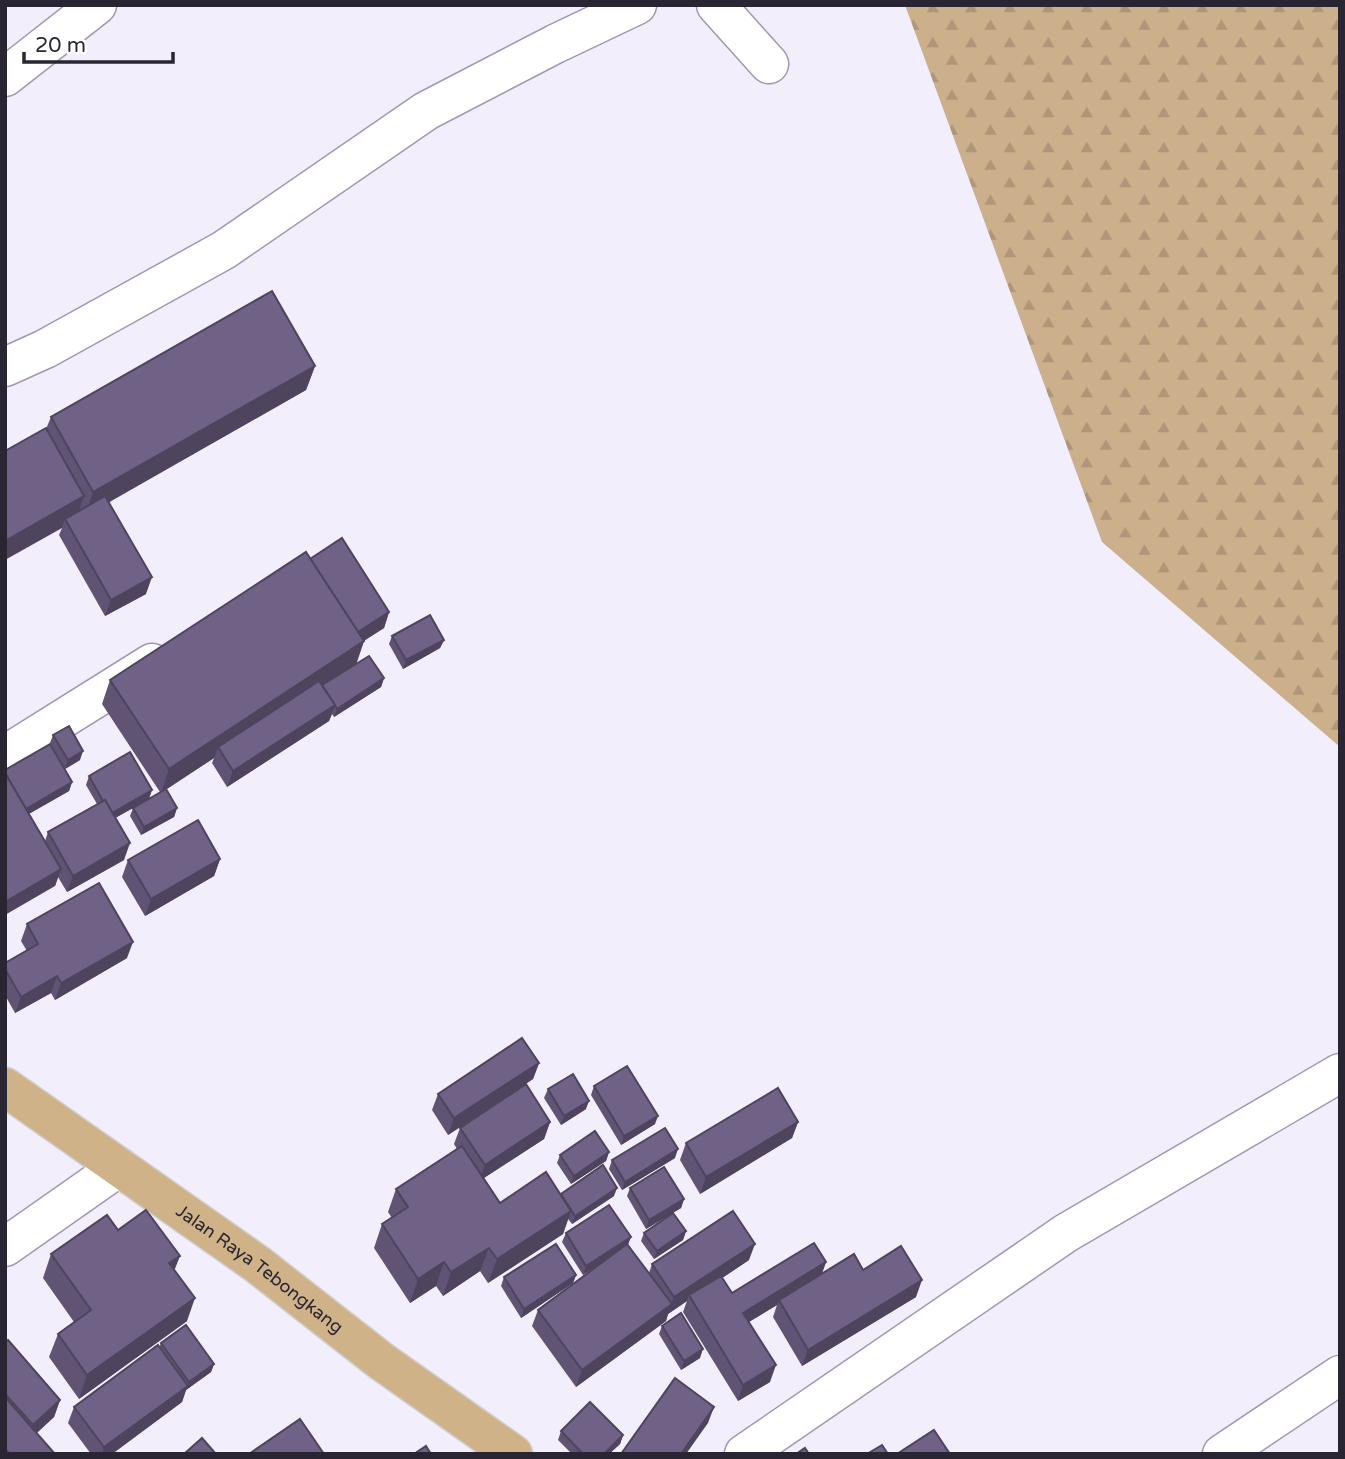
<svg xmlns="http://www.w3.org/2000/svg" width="1345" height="1459" viewBox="0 0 1345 1459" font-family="'Varela Round',sans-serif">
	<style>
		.forest { fill: url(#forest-firs) }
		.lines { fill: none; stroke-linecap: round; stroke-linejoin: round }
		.minor-casing { stroke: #a296b6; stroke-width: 41 }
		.major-casing { stroke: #d0cfd2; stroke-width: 41 }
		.minor { stroke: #fff; stroke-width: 38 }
		.major { stroke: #cfb288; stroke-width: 38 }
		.wall { fill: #605373 }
		.shaded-wall { fill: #4e445e }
		.building { fill: #706186; stroke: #4e445e; stroke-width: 2 }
		.labels { text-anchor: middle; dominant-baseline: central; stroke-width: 7; stroke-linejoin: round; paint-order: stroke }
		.street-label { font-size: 18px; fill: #2a2532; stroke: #fefefe }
	</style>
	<defs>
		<pattern id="forest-firs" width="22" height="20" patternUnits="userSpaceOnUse" patternTransform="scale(1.75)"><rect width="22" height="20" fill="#ccaf8b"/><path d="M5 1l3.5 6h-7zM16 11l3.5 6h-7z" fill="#af9678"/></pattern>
	</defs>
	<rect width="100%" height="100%" fill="#f3eefb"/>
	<path class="forest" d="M905 5H1340V747L1102 542Z"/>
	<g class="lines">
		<g class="minor-casing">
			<g id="minor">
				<path d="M716 5 769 64"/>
				<path d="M5 77 97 5"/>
				<path d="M5 367 45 349 224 250 426 111 555 44 637 5"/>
				<path d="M5 755 152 663"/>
				<path d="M5 1247 119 1167"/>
				<path d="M744 1454 1066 1233 1340 1073"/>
				<path d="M1222 1454 1340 1375"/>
			</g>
		</g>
		<g class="major-casing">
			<g id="major">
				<path id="s1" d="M5 1087 257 1264 381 1361 513 1454"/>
			</g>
		</g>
		<use href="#minor" class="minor"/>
		<use href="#major" class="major"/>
	</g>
	<g class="wall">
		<path d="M315 366 306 390 108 502 146 594 105 616 59 535 62 528 46 429 51 417Z"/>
		<path d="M310 559 389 612 384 628 364 641 356 663 384 678 381 687 334 717 332 714 329 721 227 787 212 763 214 758 166 789 177 808 174 817 141 835 130 816 133 808 115 818 124 860 67 892 58 877 55 886 5 770 72 782 69 791 29 814 45 841 48 832 97 804 86 785 89 776 149 799 160 792 102 704 110 680Z"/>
		<path d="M392 636 444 640 440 648 403 669 389 644Z"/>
		<path d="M53 735 80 760 65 769 50 743Z"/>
		<path d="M220 859 214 876 145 916 122 877 128 860Z"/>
		<path d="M27 924 127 958 55 1000 51 993 15 1013 5 995V963L27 951 21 941Z"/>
		<path d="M539 1063 533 1079 448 1135 432 1110 438 1094Z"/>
		<path d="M594 1086 655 1124 621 1145 591 1095Z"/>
		<path d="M548 1089 586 1109 561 1125 544 1098Z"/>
		<path d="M550 1122 544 1139 484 1178 500 1203 560 1194 614 1196 572 1224 568 1219 563 1234 488 1283 480 1271 443 1296 436 1286 410 1303 374 1248 382 1224 392 1218 388 1212 396 1189 457 1149 454 1144 460 1128Z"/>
		<path d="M798 1122 792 1138 700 1194 680 1160 686 1143Z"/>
		<path d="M609 1152 606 1161 571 1184 557 1163 560 1155Z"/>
		<path d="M675 1158 622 1190 609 1169 612 1160Z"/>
		<path d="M630 1188 684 1199 681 1208 646 1229 627 1196Z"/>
		<path d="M118 1230 175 1270 187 1321 79 1399 49 1357 58 1334 74 1322 43 1278 51 1254Z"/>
		<path d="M686 1231 683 1240 654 1259 641 1241 644 1233Z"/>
		<path d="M566 1233 628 1245 649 1273 652 1264 749 1260 722 1278 732 1293 826 1262 822 1273 863 1270 916 1297 802 1366 773 1317 777 1305 749 1322 770 1382 738 1401 683 1312 687 1301 668 1314 666 1321 576 1387 532 1326 538 1310 605 1260 583 1275 562 1242Z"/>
		<path d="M576 1275 573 1283 521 1318 501 1286 504 1277Z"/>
		<path d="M662 1326 700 1358 681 1370 659 1334Z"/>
		<path d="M5 1342 60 1400 54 1417 37 1433 55 1454H5Z"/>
		<path d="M161 1343 214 1364 211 1372 186 1390 182 1402 112 1454H91L68 1423 74 1407 159 1348Z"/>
		<path d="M561 1431 623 1435 620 1444 609 1454H572L558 1440Z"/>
	</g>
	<g class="shaded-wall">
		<path d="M315 366 306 390 85 516 93 492Z"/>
		<path d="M84 496 76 520 65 519 62 528 5 560V541Z"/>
		<path d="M152 577 146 594 105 616 111 600Z"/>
		<path d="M389 612 384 628 350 649 356 633Z"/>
		<path d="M444 640 440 648 403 669 406 660Z"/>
		<path d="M364 641 356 665 218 747 214 758 161 793 169 769Z"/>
		<path d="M384 678 381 687 334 717 337 709Z"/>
		<path d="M335 705 329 721 227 787 233 771Z"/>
		<path d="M83 751 80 760 65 769 68 760Z"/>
		<path d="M72 782 69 791 23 817 26 809Z"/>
		<path d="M152 790 149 799 108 822 111 814Z"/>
		<path d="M177 808 174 817 141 835 144 827Z"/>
		<path d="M130 843 124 860 67 892 73 876Z"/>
		<path d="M220 859 214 876 145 916 151 899Z"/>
		<path d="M61 869 55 886 5 915V902Z"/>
		<path d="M133 942 127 958 55 1000 61 983Z"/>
		<path d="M57 976 51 993 15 1013 21 997Z"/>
		<path d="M539 1063 533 1079 448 1135 454 1118Z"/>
		<path d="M589 1101 586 1109 561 1125 564 1116Z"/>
		<path d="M658 1116 655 1124 621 1145 624 1136Z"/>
		<path d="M550 1122 544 1139 479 1181 485 1165Z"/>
		<path d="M798 1122 792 1138 700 1194 706 1177Z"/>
		<path d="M678 1149 675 1158 622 1190 625 1182Z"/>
		<path d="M609 1152 606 1161 571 1184 574 1176Z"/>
		<path d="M617 1188 614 1196 572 1224 575 1216Z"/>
		<path d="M684 1199 681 1208 646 1229 649 1220Z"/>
		<path d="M571 1211 563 1234 488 1283 497 1259Z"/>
		<path d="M686 1231 683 1240 654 1259 657 1251Z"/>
		<path d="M631 1237 628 1245 583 1275 586 1266Z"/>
		<path d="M755 1244 749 1260 691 1299 689 1295 687 1301 668 1314 666 1321 576 1387 582 1370 671 1304 674 1297Z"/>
		<path d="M489 1248 480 1271 443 1296 451 1272Z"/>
		<path d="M180 1256 171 1279 169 1263Z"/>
		<path d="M444 1262 436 1286 410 1303 418 1279Z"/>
		<path d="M826 1262 820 1279 779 1300 777 1305 737 1329 743 1313Z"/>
		<path d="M576 1275 573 1283 521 1318 524 1309Z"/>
		<path d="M922 1280 916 1297 802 1366 808 1350Z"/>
		<path d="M195 1298 187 1321 79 1399 87 1375Z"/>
		<path d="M703 1349 700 1358 681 1370 684 1361Z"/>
		<path d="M214 1364 211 1372 186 1390 182 1402 112 1454H102L104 1447 188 1386 189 1382Z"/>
		<path d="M776 1365 770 1382 738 1401 743 1385Z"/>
		<path d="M60 1400 54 1417 27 1441 33 1425Z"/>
		<path d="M714 1407 708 1423 686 1454H681Z"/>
		<path d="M623 1435 620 1444 609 1454H604Z"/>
	</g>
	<g class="building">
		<path d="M272 291 315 366 93 492 51 417Z"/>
		<path d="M46 428 84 496 5 541V451Z"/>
		<path d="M105 496 152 577 111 600 65 519Z"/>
		<path d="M342 538 389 612 358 632 310 559Z"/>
		<path d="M306 552 364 641 169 769 110 680Z"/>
		<path d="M430 615 444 640 406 660 392 636Z"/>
		<path d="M369 656 384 678 337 709 322 685Z"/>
		<path d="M319 681 335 705 233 771 218 747Z"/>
		<path d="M69 726 83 751 68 760 53 735Z"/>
		<path d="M50 744 72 782 26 809 5 773V770Z"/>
		<path d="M130 752 152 790 112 813 105 800 103 801 89 776Z"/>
		<path d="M5 773 61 869 5 902Z"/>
		<path d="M166 789 177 808 144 827 133 808Z"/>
		<path d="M105 800 130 843 73 876 48 832Z"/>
		<path d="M198 820 220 859 151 899 128 860Z"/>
		<path d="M99 883 133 942 61 983 57 976 21 997 5 969V963L38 944 27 924Z"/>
		<path d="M522 1038 539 1063 454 1118 438 1094Z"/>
		<path d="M627 1066 658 1116 624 1136 594 1086Z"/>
		<path d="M573 1074 589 1101 564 1116 548 1089Z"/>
		<path d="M526 1084 550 1122 485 1165 460 1128Z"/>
		<path d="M778 1088 798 1122 706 1177 686 1143Z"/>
		<path d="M665 1128 678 1149 625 1182 612 1160Z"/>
		<path d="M595 1131 609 1152 574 1176 560 1155Z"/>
		<path d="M462 1146 500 1203 546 1172 571 1211 497 1259 489 1248 451 1272 444 1262 418 1279 382 1224 408 1207 396 1189Z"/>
		<path d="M603 1165 617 1188 575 1216 561 1194Z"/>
		<path d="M664 1167 684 1199 649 1220 630 1188Z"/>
		<path d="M609 1205 631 1237 586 1266 566 1233Z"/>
		<path d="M146 1210 180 1256 169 1263 195 1298 87 1375 58 1334 91 1310 51 1254 107 1215 118 1230Z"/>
		<path d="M733 1211 755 1244 674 1297 652 1264Z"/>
		<path d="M673 1213 686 1231 657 1251 644 1233Z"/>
		<path d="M814 1243 826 1262 743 1313 776 1365 743 1385 689 1295 721 1276 732 1293Z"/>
		<path d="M556 1244 576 1275 524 1309 504 1277Z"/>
		<path d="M627 1244 672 1304 582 1370 538 1310Z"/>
		<path d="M901 1246 922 1280 808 1350 779 1300 854 1254 863 1270Z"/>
		<path d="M681 1313 703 1349 684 1361 662 1326Z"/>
		<path d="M186 1325 214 1364 189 1382 161 1343Z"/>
		<path d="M8 1340 60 1400 33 1425 5 1394V1342Z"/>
		<path d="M158 1345 188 1386 104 1447 74 1407Z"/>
		<path d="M675 1378 714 1407 681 1454H621Z"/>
		<path d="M5 1397 55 1454H10L5 1449Z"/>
		<path d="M590 1402 623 1435 604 1454H583L561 1431Z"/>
		<path d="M300 1419 324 1454H249Z"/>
		<path d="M934 1430 950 1454H897Z"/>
		<path d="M202 1438 216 1454H184Z"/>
		<path d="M882 1445 888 1454H867Z"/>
		<path d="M426 1446 431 1454H414Z"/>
		<path d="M805 1448 809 1454H796Z"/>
	</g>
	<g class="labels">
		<g class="street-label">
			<text stroke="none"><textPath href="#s1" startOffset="313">Jalan Raya Tebongkang</textPath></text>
		</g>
	</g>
	<rect width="1345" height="1459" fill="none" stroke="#2a2532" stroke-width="14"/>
	<path d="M24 52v10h149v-10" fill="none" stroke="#2a2532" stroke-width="3.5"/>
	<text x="35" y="52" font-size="21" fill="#2a2532" stroke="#fefefe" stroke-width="5" paint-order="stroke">20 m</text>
</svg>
